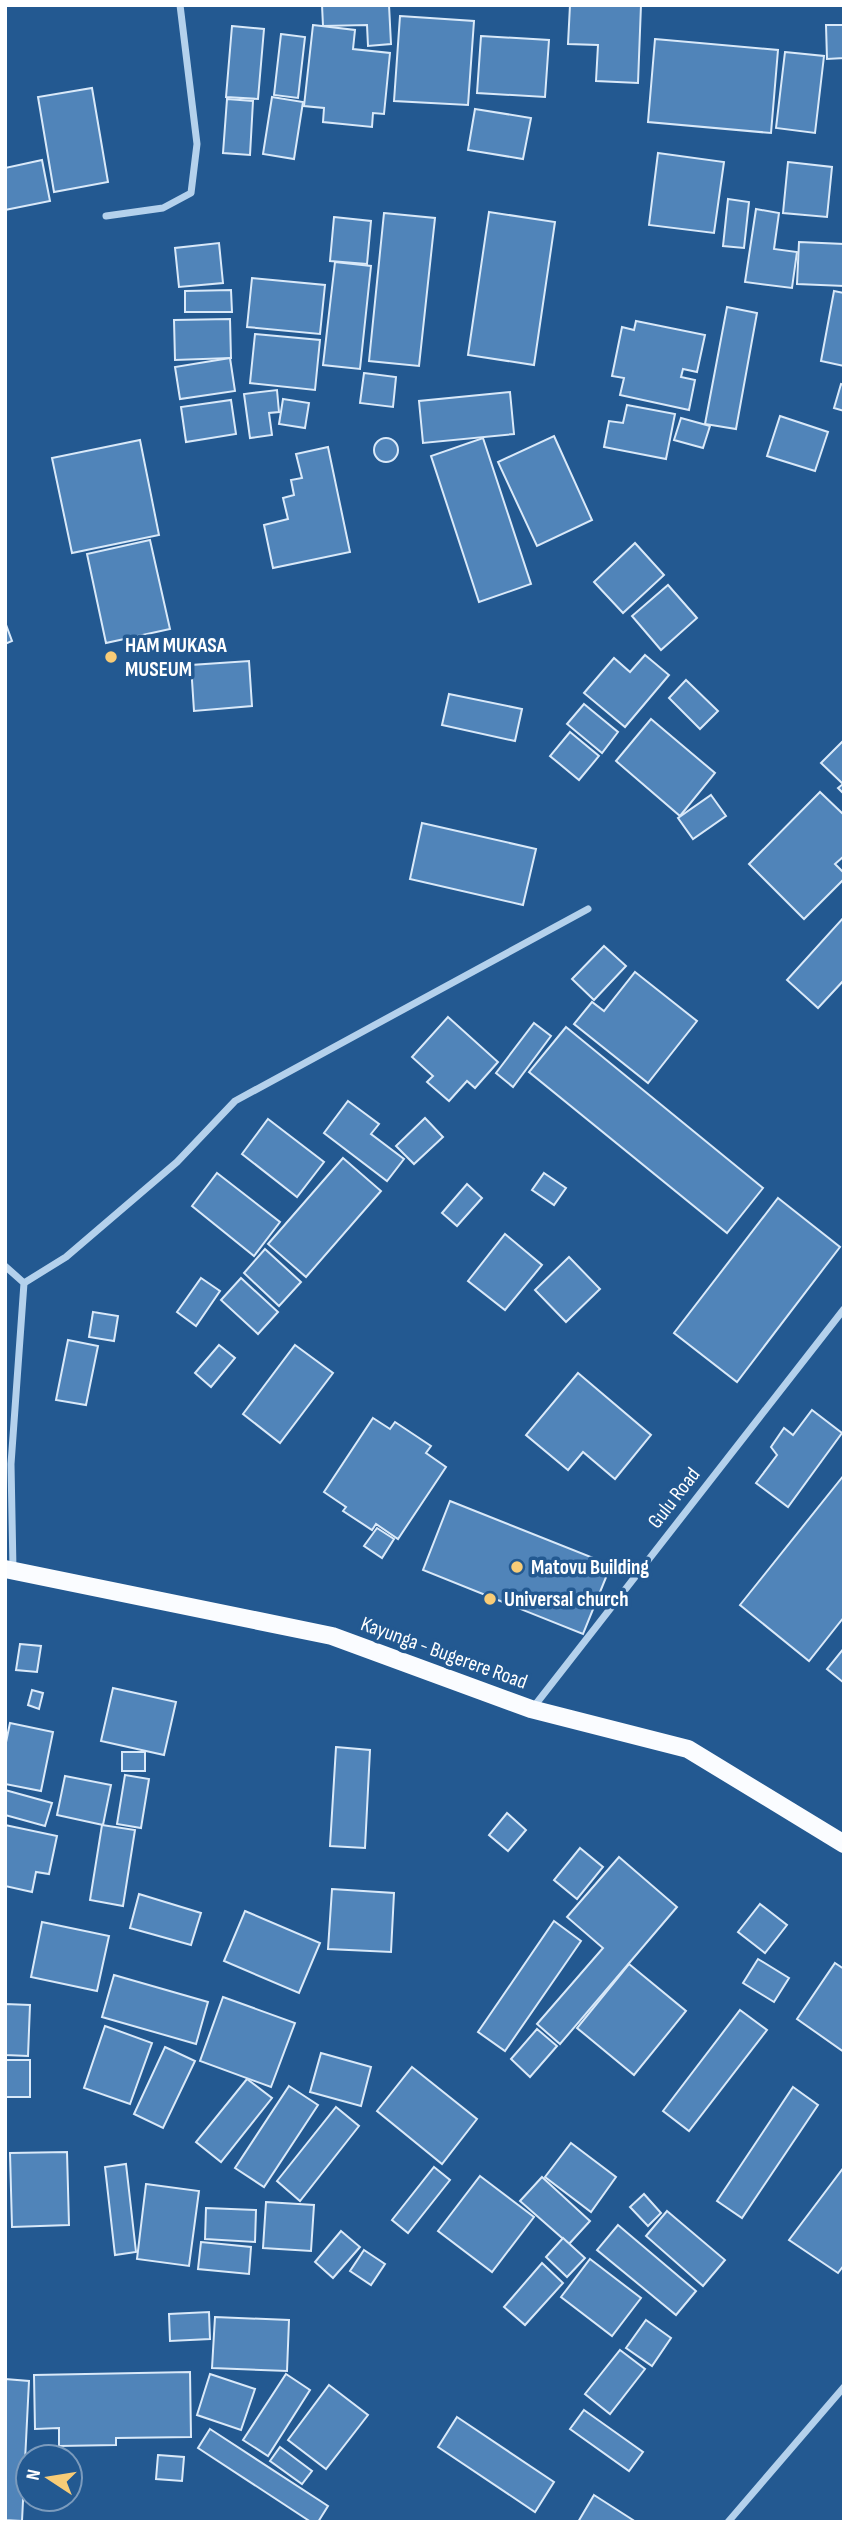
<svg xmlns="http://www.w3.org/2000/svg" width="849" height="2527" viewBox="0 0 849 2527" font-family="'Sofia Sans Condensed',sans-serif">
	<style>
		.building { fill: #5084b9; stroke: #d9e9f9; stroke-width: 2 }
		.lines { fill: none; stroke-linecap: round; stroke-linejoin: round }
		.street { stroke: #b4d1ec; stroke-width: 7 }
		.primary { stroke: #fafcff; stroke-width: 18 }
		.poi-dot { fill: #f8cc77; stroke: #235991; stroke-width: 2.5 }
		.labels { text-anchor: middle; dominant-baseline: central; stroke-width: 7; stroke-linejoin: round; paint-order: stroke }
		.poi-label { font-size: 21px; font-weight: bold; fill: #fff; stroke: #235991; text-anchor: start }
		.street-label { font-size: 21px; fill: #fff; stroke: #235991 }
	</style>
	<rect width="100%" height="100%" fill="#235991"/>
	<g class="building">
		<path d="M322 5H389L391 44 368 46 367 25 323 26Z"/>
		<path d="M570 5H641L638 83 596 81 598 45 568 44Z"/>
		<path d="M400 16 474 21 468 105 394 101Z"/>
		<path d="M313 25 355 30 353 49 390 53 384 114 373 113 372 127 323 122 324 108 304 106Z"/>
		<path d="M826 25H844V58L827 59Z"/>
		<path d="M232 26 264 29 258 99 226 97Z"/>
		<path d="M281 34 305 37 298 98 274 95Z"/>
		<path d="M481 36 549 40 545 97 477 93Z"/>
		<path d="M655 39 778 50 771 133 648 122Z"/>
		<path d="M785 52 824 56 815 133 776 128Z"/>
		<path d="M92 88 108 182 54 192 38 97Z"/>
		<path d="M272 97 303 102 294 159 263 154Z"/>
		<path d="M227 99 253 101 250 155 223 153Z"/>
		<path d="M475 109 531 118 523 159 468 150Z"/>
		<path d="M658 153 724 162 714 233 649 225Z"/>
		<path d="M42 160 50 201 5 210V168Z"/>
		<path d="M788 162 832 167 827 217 783 213Z"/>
		<path d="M728 199 749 202 744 248 723 246Z"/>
		<path d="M756 209 779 213 774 249 797 252 792 288 745 282Z"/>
		<path d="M489 212 555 222 534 365 468 355Z"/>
		<path d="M384 213 435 218 419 366 369 361Z"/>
		<path d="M334 217 371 221 367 264 330 261Z"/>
		<path d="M799 242 844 244V286L797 284Z"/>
		<path d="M219 243 223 283 179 287 175 248Z"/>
		<path d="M335 262 371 266 360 369 323 365Z"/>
		<path d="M252 278 325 285 320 334 247 327Z"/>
		<path d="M231 290 232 312H185V291Z"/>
		<path d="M834 291 844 293V366L821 361Z"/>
		<path d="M727 307 757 313 736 429 705 424Z"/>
		<path d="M230 319 231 358 175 360 174 320Z"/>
		<path d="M636 321 705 335 697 372 683 369 681 377 695 380 689 410 620 395 624 378 612 376 622 327 634 330Z"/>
		<path d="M255 334 320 340 315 390 250 383Z"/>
		<path d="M230 358 235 391 180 399 175 367Z"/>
		<path d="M364 373 396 377 393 407 360 403Z"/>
		<path d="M841 384 844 385V411L834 408Z"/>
		<path d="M277 390 279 412 269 413 272 435 250 438 244 394Z"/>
		<path d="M510 392 514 434 423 443 419 401Z"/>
		<path d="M283 399 309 403 305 428 279 424Z"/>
		<path d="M231 400 236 434 186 442 181 407Z"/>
		<path d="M627 405 675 414 666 459 604 447 609 421 623 423Z"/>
		<path d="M780 416 828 432 815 471 767 456Z"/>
		<path d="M681 418 710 426 703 448 674 440Z"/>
		<path d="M554 436 592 520 537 546 498 462Z"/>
		<circle cx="386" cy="450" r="12"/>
		<path d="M483 438 531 584 479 602 431 456Z"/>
		<path d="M140 440 159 535 72 553 52 458Z"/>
		<path d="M328 447 350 552 273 568 264 525 288 519 283 498 294 495 291 480 302 478 296 454Z"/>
		<path d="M150 540 170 629 106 643 87 554Z"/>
		<path d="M635 543 664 575 623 613 594 582Z"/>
		<path d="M668 585 697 618 661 650 632 616Z"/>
		<path d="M5 622 12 641 5 644Z"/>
		<path d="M645 655 669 675 625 727 584 693 614 658 630 672Z"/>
		<path d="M249 661 252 706 194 711 191 665Z"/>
		<path d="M686 680 718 711 700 729 669 698Z"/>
		<path d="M449 694 522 709 515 741 442 725Z"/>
		<path d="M584 704 618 732 602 753 567 724Z"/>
		<path d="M651 719 715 773 680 816 616 761Z"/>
		<path d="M570 732 599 756 579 780 550 756Z"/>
		<path d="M844 740V794L838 788 843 784 821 763Z"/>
		<path d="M820 792 844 815V856L835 864 844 873V879L804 919 749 864Z"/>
		<path d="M711 795 726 816 693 839 678 818Z"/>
		<path d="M422 823 536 849 523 905 410 879Z"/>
		<path d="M844 917V980L818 1008 787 980Z"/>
		<path d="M604 946 626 966 594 1000 572 979Z"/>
		<path d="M635 972 697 1021 648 1083 574 1024 592 1002 604 1011Z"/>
		<path d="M448 1017 498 1062 475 1088 467 1081 449 1101 427 1082 433 1076 412 1057Z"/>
		<path d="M534 1023 551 1036 513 1087 496 1073Z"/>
		<path d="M566 1027 763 1188 727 1233 529 1072Z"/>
		<path d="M348 1101 379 1124 371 1134 404 1159 387 1181 324 1133Z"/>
		<path d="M425 1118 443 1137 414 1164 396 1146Z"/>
		<path d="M268 1119 324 1162 297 1197 242 1154Z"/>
		<path d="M343 1158 381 1191 306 1277 268 1244Z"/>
		<path d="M217 1173 280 1222 254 1256 192 1206Z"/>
		<path d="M544 1173 566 1188 554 1205 532 1190Z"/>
		<path d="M467 1184 482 1198 457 1226 442 1213Z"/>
		<path d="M778 1198 840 1247 737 1382 674 1333Z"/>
		<path d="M505 1234 542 1265 505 1310 468 1281Z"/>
		<path d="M265 1249 301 1282 279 1306 244 1273Z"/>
		<path d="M569 1257 600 1289 566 1322 535 1290Z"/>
		<path d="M201 1278 220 1291 196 1326 177 1312Z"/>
		<path d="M241 1278 278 1312 258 1334 221 1300Z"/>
		<path d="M93 1312 118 1316 114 1341 89 1337Z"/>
		<path d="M68 1340 98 1346 86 1405 56 1400Z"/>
		<path d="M219 1345 235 1358 211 1387 195 1373Z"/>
		<path d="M295 1345 333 1373 280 1443 243 1414Z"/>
		<path d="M578 1373 651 1435 615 1479 583 1452 568 1470 526 1435Z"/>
		<path d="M812 1410 842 1433 788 1507 756 1483 777 1455 771 1447 784 1428 793 1435Z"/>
		<path d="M373 1418 390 1429 395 1422 431 1446 426 1453 446 1467 398 1539 376 1524 372 1530 343 1511 346 1507 324 1492Z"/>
		<path d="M844 1475V1617L809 1661 740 1605Z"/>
		<path d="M450 1501 611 1565 583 1634 423 1570Z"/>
		<path d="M377 1528 394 1539 382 1558 364 1546Z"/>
		<path d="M20 1644 41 1646 37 1672 16 1670Z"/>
		<path d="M844 1648V1683L827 1669Z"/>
		<path d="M113 1688 176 1702 164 1755 101 1741Z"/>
		<path d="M32 1690 43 1693 39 1709 28 1705Z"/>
		<path d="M10 1723 53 1732 41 1791 5 1784V1747Z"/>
		<path d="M336 1747 370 1750 365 1848 330 1846Z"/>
		<rect x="122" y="1752" width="23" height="19"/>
		<path d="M125 1775 149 1779 141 1828 117 1824Z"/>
		<path d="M65 1776 111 1785 103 1825 57 1815Z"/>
		<path d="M5 1790 52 1803 45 1826 5 1815Z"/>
		<path d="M507 1813 526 1830 508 1851 489 1835Z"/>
		<path d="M5 1825 57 1836 49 1874 36 1872 32 1892 5 1886Z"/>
		<path d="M102 1825 135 1830 123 1906 90 1900Z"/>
		<path d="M580 1848 603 1867 577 1899 554 1880Z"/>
		<path d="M619 1857 677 1907 560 2044 537 2024 603 1948 567 1917Z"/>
		<path d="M332 1889 394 1893 391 1952 328 1949Z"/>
		<path d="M139 1894 201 1913 191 1945 130 1928Z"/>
		<path d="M760 1904 787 1925 765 1953 738 1932Z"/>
		<path d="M245 1911 320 1943 299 1993 224 1961Z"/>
		<path d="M554 1921 581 1941 505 2051 478 2032Z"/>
		<path d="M42 1922 109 1936 97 1991 31 1977Z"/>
		<path d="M758 1959 789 1978 774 2002 743 1983Z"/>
		<path d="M835 1963 844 1969V2052L797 2019Z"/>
		<path d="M629 1964 686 2011 634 2075 577 2028Z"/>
		<path d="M114 1975 208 2002 196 2044 102 2017Z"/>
		<path d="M223 1997 295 2023 271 2087 200 2061Z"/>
		<path d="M5 2004 30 2005 28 2056 5 2055Z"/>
		<path d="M740 2010 767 2030 689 2131 663 2111Z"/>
		<path d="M105 2026 152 2043 130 2104 84 2088Z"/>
		<path d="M537 2029 557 2046 530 2077 511 2059Z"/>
		<path d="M165 2047 195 2061 163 2128 134 2114Z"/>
		<path d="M321 2053 371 2067 361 2106 310 2092Z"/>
		<rect x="5" y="2060" width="25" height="37"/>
		<path d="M412 2067 477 2119 442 2164 377 2111Z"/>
		<path d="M247 2079 272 2098 221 2162 196 2142Z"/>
		<path d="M289 2086 318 2105 264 2187 235 2168Z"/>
		<path d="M793 2087 818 2105 742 2218 717 2201Z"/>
		<path d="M336 2107 359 2126 300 2201 277 2181Z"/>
		<path d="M571 2143 616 2177 591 2212 545 2177Z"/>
		<path d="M67 2152 69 2225 12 2227 10 2153Z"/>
		<path d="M126 2164 136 2252 115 2255 105 2167Z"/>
		<path d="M434 2167 450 2180 408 2233 392 2220Z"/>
		<path d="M844 2167V2265L838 2273 789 2240Z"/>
		<path d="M480 2176 534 2217 492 2272 438 2231Z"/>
		<path d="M542 2177 590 2221 569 2244 520 2201Z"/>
		<path d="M146 2184 199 2191 189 2266 137 2259Z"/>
		<path d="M644 2194 661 2213 648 2226 630 2207Z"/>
		<path d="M266 2202 314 2205 311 2251 263 2248Z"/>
		<path d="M206 2208 256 2210 255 2242 205 2239Z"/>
		<path d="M667 2211 725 2260 703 2286 646 2236Z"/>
		<path d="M618 2225 696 2291 676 2315 597 2250Z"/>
		<path d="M341 2231 360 2247 333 2278 315 2262Z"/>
		<path d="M563 2238 585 2258 567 2277 546 2257Z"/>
		<path d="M201 2242 251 2247 249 2274 198 2269Z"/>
		<path d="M364 2250 385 2264 371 2285 350 2271Z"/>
		<path d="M590 2259 641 2298 612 2336 561 2297Z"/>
		<path d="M542 2263 563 2283 525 2325 504 2307Z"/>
		<path d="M209 2312 210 2339 170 2341 169 2314Z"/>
		<path d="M215 2317 289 2320 287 2371 212 2368Z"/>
		<path d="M646 2320 671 2338 652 2366 626 2348Z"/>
		<path d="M620 2350 645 2369 610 2414 585 2394Z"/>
		<path d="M190 2372 191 2437 116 2438V2445L59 2446V2428L35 2429 34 2375Z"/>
		<path d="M210 2374 255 2389 241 2430 197 2415Z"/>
		<path d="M286 2374 310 2390 268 2456 243 2440Z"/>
		<path d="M5 2379 29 2381 22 2521 5 2520Z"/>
		<path d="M329 2385 368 2415 326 2469 288 2440Z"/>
		<path d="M584 2410 643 2452 629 2471 570 2429Z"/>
		<path d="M457 2417 554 2482 535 2512 438 2447Z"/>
		<path d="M210 2429 328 2506 318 2522H311L198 2448Z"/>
		<path d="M280 2447 312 2471 302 2484 270 2461Z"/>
		<path d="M158 2455 184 2457 182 2481 156 2479Z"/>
		<path d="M594 2495 636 2522H578Z"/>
	</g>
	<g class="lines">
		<g class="street">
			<path d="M106 216 163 208 191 193 197 144 180 5"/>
			<path d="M5 1266 24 1283 11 1464 13 1569"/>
			<path d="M24 1283 66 1257 177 1162 235 1101 588 909"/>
			<path d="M532 1709 844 1309"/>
			<path d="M728 2522 844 2387"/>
		</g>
		<path class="primary" d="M5 1569 332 1636 531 1709 688 1749 844 1844"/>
	</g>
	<g class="poi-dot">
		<circle cx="111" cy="657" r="7"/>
		<circle cx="517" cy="1567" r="7"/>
		<circle cx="490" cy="1599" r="7"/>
	</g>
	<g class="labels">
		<g class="poi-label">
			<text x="125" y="645">HAM MUKASA<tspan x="125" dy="24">MUSEUM</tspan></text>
			<text x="531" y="1567">Matovu Building</text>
			<text x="504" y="1599">Universal church</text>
		</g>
		<g class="street-label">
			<text transform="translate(674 1498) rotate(-52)">Gulu Road</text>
			<text transform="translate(444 1653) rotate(20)">Kayunga - Bugerere Road</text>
		</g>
	</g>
	<rect width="849" height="2527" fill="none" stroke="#ffffff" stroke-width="14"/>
	<g transform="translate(49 2478) rotate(282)"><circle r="33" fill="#235991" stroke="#7b9bbd" stroke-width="2"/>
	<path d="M0-5L12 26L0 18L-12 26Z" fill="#f8cc77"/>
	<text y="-10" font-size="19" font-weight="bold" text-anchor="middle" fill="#ffffff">N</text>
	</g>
</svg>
